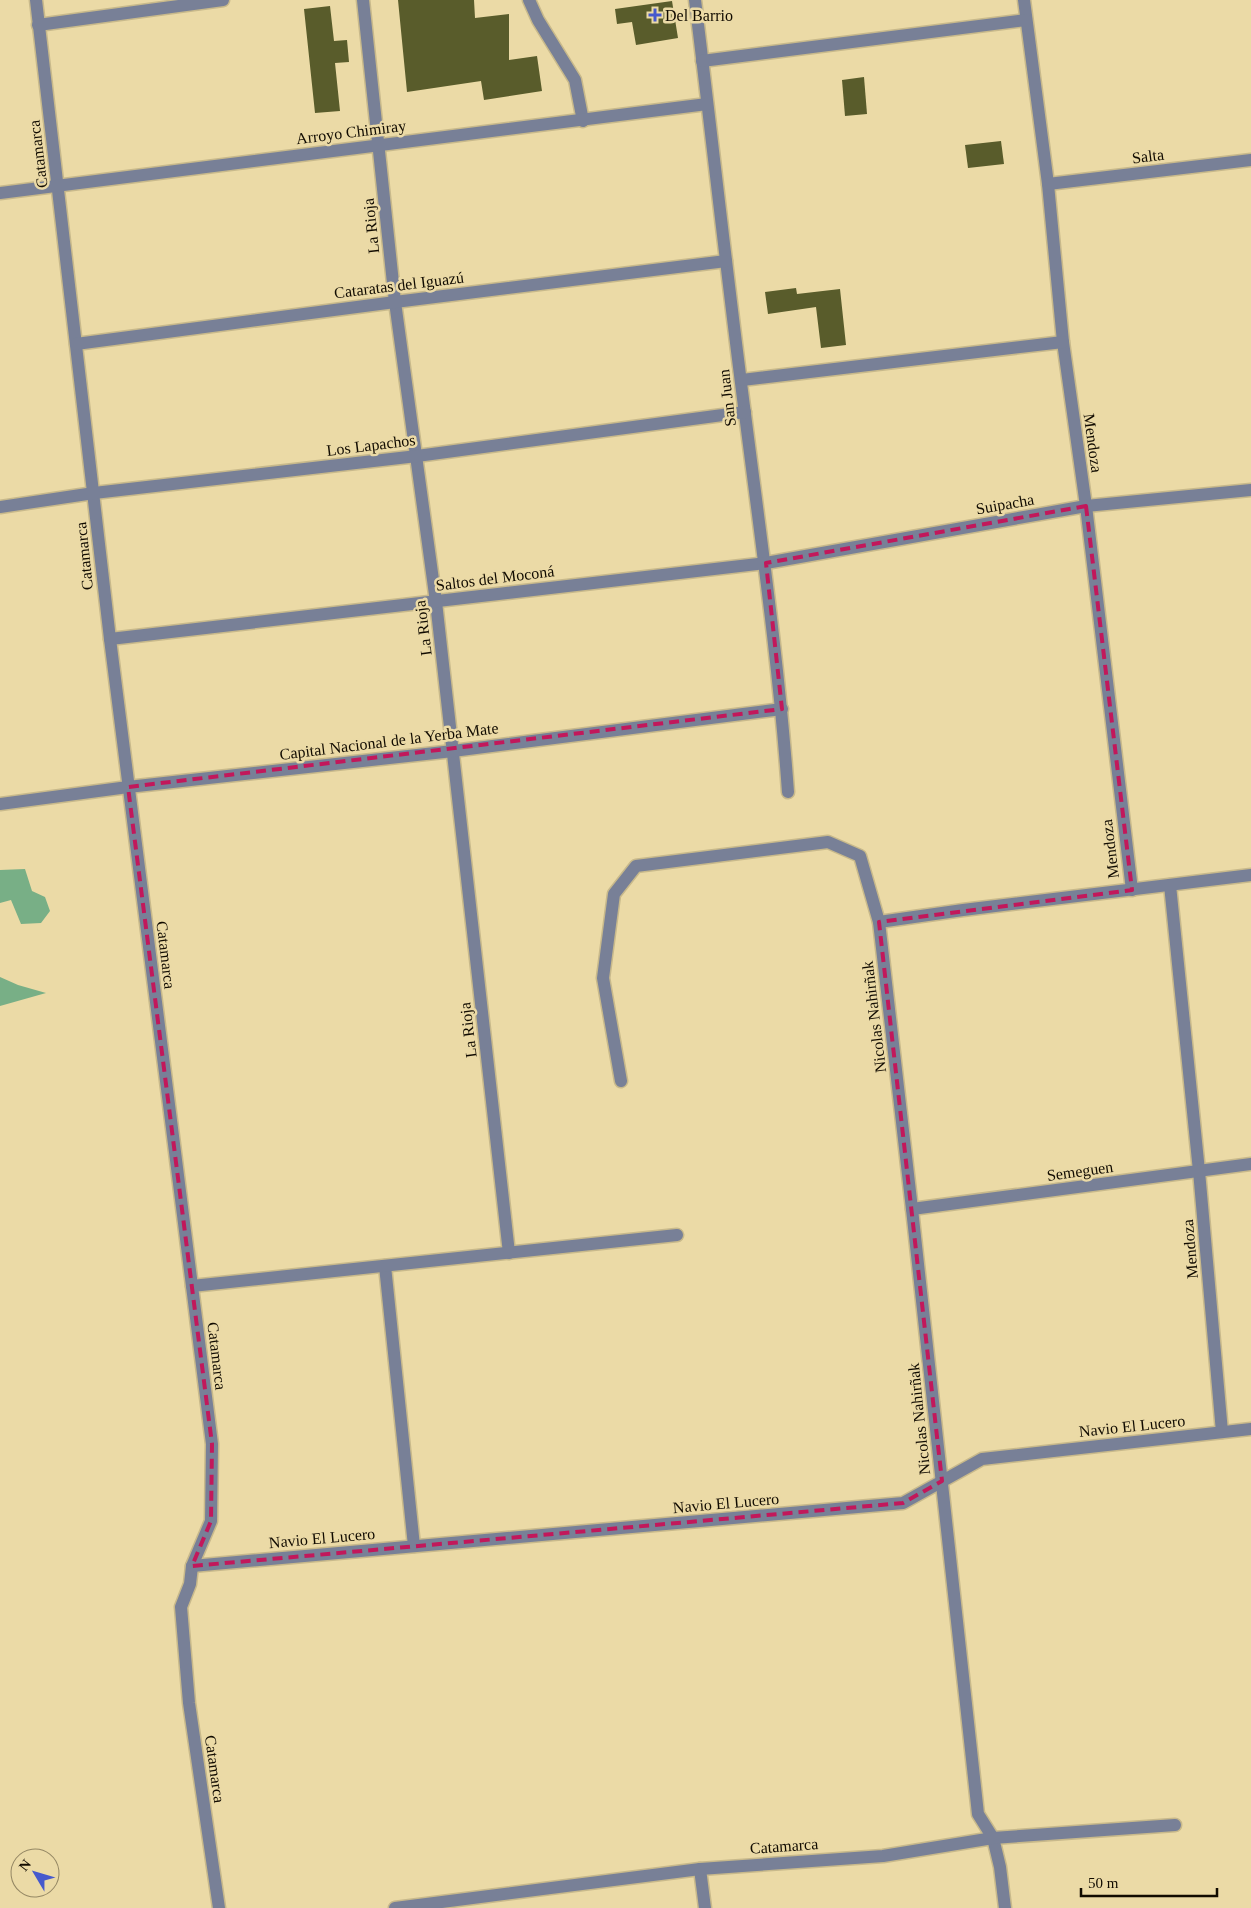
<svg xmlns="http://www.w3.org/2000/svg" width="1251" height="1908" viewBox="0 0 1251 1908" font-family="'Times New Roman',serif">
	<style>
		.forest { fill: #78af86 }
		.building { fill: #595c2b }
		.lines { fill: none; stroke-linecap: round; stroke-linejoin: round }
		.minor-casing { stroke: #c8b98b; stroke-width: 15 }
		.minor { stroke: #788097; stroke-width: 12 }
		.marked { fill: none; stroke: #c2185b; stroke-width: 4; stroke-dasharray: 10 6; stroke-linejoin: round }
		.poi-dot { fill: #4659cd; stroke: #ebdaa6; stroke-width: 2 }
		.labels { text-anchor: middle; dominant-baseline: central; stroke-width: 5; stroke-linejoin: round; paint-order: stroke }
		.poi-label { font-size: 16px; fill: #110b00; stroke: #ebdaa6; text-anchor: start }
		.street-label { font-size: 16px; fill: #110b00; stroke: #ebdaa6 }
	</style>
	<rect width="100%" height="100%" fill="#ebdaa6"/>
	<g class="forest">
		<path d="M25 869 32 891 45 897 50 911 41 923 21 924 11 900 0 903V870Z"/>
		<path d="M0 977 18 985 46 993 0 1006Z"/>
	</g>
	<g class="building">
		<path d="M398 0H474L475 18 509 14V60L537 56 542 91 484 100 481 81 407 92Z"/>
		<path d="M672 1 678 38 636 45 632 22 617 24 615 9Z"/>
		<path d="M330 6 334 41 347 40 349 62 335 63 340 111 315 113 304 9Z"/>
		<path d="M864 77 867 114 845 116 842 80Z"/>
		<path d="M1001 141 1004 164 968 168 965 145Z"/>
		<path d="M796 288 797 294 840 289 846 345 821 348 816 307 768 314 765 292Z"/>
	</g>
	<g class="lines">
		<g class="minor-casing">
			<g id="minor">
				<path d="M36 0 110 639 212 1444 211 1521 192 1566 190 1584 181 1607 189 1703 219 1908"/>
				<path d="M363 0 395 302 436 602 509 1253"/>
				<path d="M529 0 538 20 575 80 583 121"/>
				<path d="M695 0C712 138 727 276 745 414 761 540 779 665 788 792"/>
				<path d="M1024 0 1048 184 1063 342 1086 506 1132 890"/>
				<path d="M38 25 223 0"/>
				<path d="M702 61 1026 20"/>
				<path d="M1048 184 1251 160"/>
				<path d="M0 193 707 104"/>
				<path d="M76 344 395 302 726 261"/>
				<path d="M742 380 1063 342"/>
				<path d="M0 507 94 493 417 456 745 412"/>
				<path d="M110 639 766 563 1086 506 1251 490"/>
				<path d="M0 804 128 787 453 751 782 709"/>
				<path d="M1170 885 1199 1171 1222 1432"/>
				<path d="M879 922 963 910 1251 875"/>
				<path d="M621 1081 603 978 614 894 636 866 828 842 860 856 879 922 912 1209 978 1814 993 1838 1000 1867 1005 1908"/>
				<path d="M912 1209 1251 1164"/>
				<path d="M385 1266 414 1546"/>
				<path d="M192 1286 677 1235"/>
				<path d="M192 1566 903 1503 982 1459 1251 1429"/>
				<path d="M700 1869 705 1908"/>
				<path d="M395 1908 700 1869 883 1856 993 1838 1175 1825"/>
			</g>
		</g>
		<use href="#minor" class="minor"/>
	</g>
	<path class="marked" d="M1086 506 1132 890 879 922 942 1481 903 1503 192 1566 211 1521 212 1444 128 787 782 709 766 563Z"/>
	<path class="poi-dot" d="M652.5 7.5h5v5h5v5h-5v5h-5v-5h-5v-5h5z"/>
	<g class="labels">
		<g class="poi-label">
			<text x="665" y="15">Del Barrio</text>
		</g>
		<g class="street-label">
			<text transform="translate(351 132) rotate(-7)">Arroyo Chimiray</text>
			<text transform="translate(38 154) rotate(-97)">Catamarca</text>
			<text transform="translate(1148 156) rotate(-7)">Salta</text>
			<text transform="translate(371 226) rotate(-96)">La Rioja</text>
			<text transform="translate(399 285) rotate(-7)">Cataratas del Iguazú</text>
			<text transform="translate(727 398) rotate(-97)">San Juan</text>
			<text transform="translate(1093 443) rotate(82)">Mendoza</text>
			<text transform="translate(371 445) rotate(-7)">Los Lapachos</text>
			<text transform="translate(1005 504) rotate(-10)">Suipacha</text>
			<text transform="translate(84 556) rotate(-96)">Catamarca</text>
			<text transform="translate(495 578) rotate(-7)">Saltos del Moconá</text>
			<text transform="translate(423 628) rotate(-97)">La Rioja</text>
			<text transform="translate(389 741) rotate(-7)">Capital Nacional de la Yerba Mate</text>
			<text transform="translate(1110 849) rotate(-97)">Mendoza</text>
			<text transform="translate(166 955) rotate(83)">Catamarca</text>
			<text transform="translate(874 1017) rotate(-97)">Nicolas Nahirñak</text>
			<text transform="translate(468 1030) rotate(-97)">La Rioja</text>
			<text transform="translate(1080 1171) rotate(-8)">Semeguen</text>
			<text transform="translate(1190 1249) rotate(-95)">Mendoza</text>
			<text transform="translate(217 1356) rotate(83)">Catamarca</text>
			<text transform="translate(919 1419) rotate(-96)">Nicolas Nahirñak</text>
			<text transform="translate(1132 1426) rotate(-6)">Navio El Lucero</text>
			<text transform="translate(726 1503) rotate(-5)">Navio El Lucero</text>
			<text transform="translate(322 1538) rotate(-5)">Navio El Lucero</text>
			<text transform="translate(215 1769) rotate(82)">Catamarca</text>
			<text transform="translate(784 1846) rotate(-4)">Catamarca</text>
		</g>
	</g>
	<g transform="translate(35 1873) rotate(308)"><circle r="24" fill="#ebdaa6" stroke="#948764"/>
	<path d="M0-4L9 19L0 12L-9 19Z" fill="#4659cd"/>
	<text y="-8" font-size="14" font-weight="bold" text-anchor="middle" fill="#110b00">N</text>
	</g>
	<path d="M1081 1888v8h136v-8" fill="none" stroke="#110b00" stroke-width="2.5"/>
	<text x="1088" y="1888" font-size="15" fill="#110b00" stroke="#ebdaa6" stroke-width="4" paint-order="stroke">50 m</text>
</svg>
